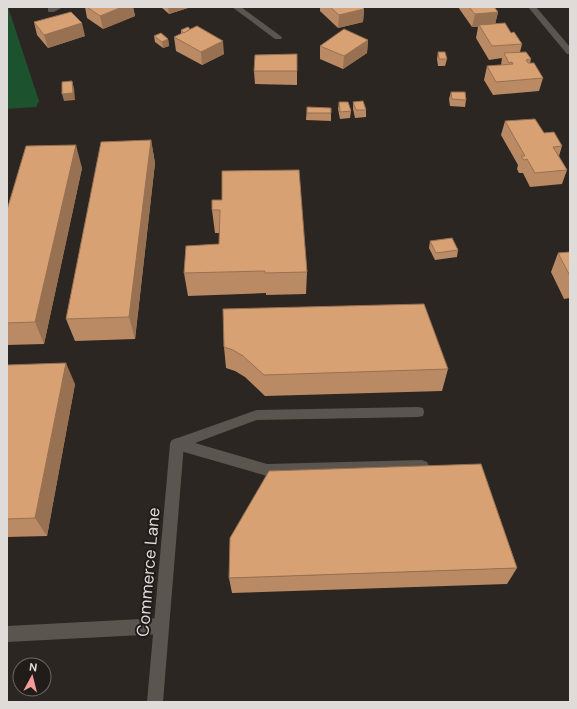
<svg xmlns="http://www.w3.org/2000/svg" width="577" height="709" viewBox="0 0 577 709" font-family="'DM Sans',sans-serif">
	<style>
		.green { fill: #1d522f }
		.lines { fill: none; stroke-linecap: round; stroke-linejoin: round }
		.service { fill: #5b5550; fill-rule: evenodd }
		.minor { fill: #5b5550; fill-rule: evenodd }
		.wall { fill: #ba8a64 }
		.shaded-wall { fill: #977151 }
		.building { fill: #d8a174; stroke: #977151 }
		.labels { text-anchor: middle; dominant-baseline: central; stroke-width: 4; stroke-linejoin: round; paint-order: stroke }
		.near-street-label { font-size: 17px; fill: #dedbd8; stroke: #211c19 }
	</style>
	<rect width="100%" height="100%" fill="#2b2622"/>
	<path class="green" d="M7 7H8L39 101 36 107 7 109Z"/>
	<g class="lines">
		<g class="service">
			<path d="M418 407 423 408 424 412 423 416 418 417 257 420 195 443 267 464 422 460 427 462 429 466 427 470 422 472 267 476 177 450 172 448 170 444 172 440 257 410Z"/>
			<path d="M161 618 166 621 169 626 166 631 161 634 7 642V626Z"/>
		</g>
		<g class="minor">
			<path d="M52 7H63L54 12H48V8Z"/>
			<path d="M232 7H241L282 37 281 39H275Z"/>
			<path d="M528 7H536L570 47V54H567Z"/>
			<path d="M177 438 182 440 184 444 163 702H147L170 444 172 440Z"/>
		</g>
	</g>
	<g class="wall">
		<path d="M85 7H133L135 16 103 29 87 18Z"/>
		<path d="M161 7H191L169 14Z"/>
		<path d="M320 7H362L364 9 363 22 338 28 320 11Z"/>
		<path d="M458 7H494L498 12 495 24 511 33 522 44 520 52 531 59 530 63 543 78 539 91 493 95 484 80 487 66 501 65 502 58 489 60 476 38 478 27H472Z"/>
		<path d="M53 17 85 36 48 48 37 35 34 22Z"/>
		<path d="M181 30 224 54 202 65 176 51 174 37 181 34Z"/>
		<path d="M154 36 168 39 169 46 163 48 155 42Z"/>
		<path d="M368 40 367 53 343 69 320 59V46Z"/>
		<path d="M438 52 447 59 445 66H438L437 59Z"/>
		<path d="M297 54V85L255 84 254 71Z"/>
		<path d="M451 92 466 100 465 107 450 106 449 99Z"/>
		<path d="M339 102 351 111 350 118 340 119 338 109Z"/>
		<path d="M353 102 366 110V117L355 118 353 109Z"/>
		<path d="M307 107 331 113V121L306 120Z"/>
		<path d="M505 121 544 133 562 146 559 156 567 170 562 184 530 187 523 173H519L517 169 518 165 501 135Z"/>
		<path d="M151 140 155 163 135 339 75 341 66 319Z"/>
		<path d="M82 168 44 344 7 345V210Z"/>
		<path d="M212 200 307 272 306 294 266 295V293L188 296 184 273 219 244 220 233H215L212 210Z"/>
		<path d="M430 241 458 250 457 257 435 260 429 248Z"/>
		<path d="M570 252V298L564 299 551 272 558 253Z"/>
		<path d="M224 347 448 369 442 391 265 396 245 377 235 371 226 368Z"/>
		<path d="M7 365 75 384 47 536 7 537Z"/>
		<path d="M517 568 507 584 232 593 229 578Z"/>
	</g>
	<g class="shaded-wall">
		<path d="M122 7H133L135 16 103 29 100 16Z"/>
		<path d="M168 7H191L169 14Z"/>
		<path d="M364 9 363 22 338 28 339 15Z"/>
		<path d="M498 12 495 25H479L478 27H472L475 14Z"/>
		<path d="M82 23 85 36 48 48 44 35Z"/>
		<path d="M168 39 169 46 163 48 162 42Z"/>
		<path d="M368 40 367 53 343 69 344 56Z"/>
		<path d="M223 41 224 54 202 65 201 52Z"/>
		<path d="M72 81 74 88 75 100 64 101 62 94Z"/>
		<path d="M151 140 155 163 135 339 129 317Z"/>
		<path d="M76 145 82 168 44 344 35 322Z"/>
		<path d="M66 363 75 384 47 536 35 518Z"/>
	</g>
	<g class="building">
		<path d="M87 7H122L100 16Z"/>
		<path d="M330 7H362L364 9 339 15Z"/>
		<path d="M469 7H494L498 12 475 14Z"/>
		<path d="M71 12 82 23 44 35 34 22Z"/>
		<path d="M505 23 511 33 514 32 522 44 492 46 479 25Z"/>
		<path d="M197 26 223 41 201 52 174 37Z"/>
		<path d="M188 27 190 29 184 33 181 30Z"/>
		<path d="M344 29 368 40 344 56 320 46Z"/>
		<path d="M161 33 168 39 162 42 154 36Z"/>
		<path d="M438 52H445L447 59H439Z"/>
		<path d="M526 52 531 59 526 60 528 63H534L543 78 496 82 487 66 513 64 512 62 509 63 504 53Z"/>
		<path d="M297 54V71H254L255 55Z"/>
		<path d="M72 81 73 93 62 94V82Z"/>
		<path d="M451 92H465L466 100 452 99Z"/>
		<path d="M363 101 366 110H356L353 102Z"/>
		<path d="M339 102H348L351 111 340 112Z"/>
		<path d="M307 107 331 108V113H307Z"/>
		<path d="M535 119 544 133 554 132 562 146 553 147 567 170 535 173 527 159 524 160 521 156H525L505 121Z"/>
		<path d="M151 140 129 317 66 319 101 142Z"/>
		<path d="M76 145 35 322 7 323V210L26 146Z"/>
		<path d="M299 170 307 272 265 273V271L184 273 186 246 219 244 220 210H212V200H222V171Z"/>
		<path d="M452 238 458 250 436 253 430 241Z"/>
		<path d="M570 252V276L558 253Z"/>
		<path d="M424 304 448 369 264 375 243 356 233 350 224 347 223 309Z"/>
		<path d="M66 363 35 518 7 519V365Z"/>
		<path d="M481 464 517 568 229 578 230 538 269 471Z"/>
	</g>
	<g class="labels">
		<g class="near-street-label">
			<text transform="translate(148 572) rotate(-85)">Commerce Lane</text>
		</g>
	</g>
	<rect width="577" height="709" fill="none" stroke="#dedbd8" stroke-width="16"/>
	<g transform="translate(32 677) rotate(7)"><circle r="19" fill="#211c19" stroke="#6d6865"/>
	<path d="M0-3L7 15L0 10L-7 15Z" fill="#f59c96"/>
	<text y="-6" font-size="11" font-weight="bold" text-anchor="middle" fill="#dedbd8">N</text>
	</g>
</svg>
